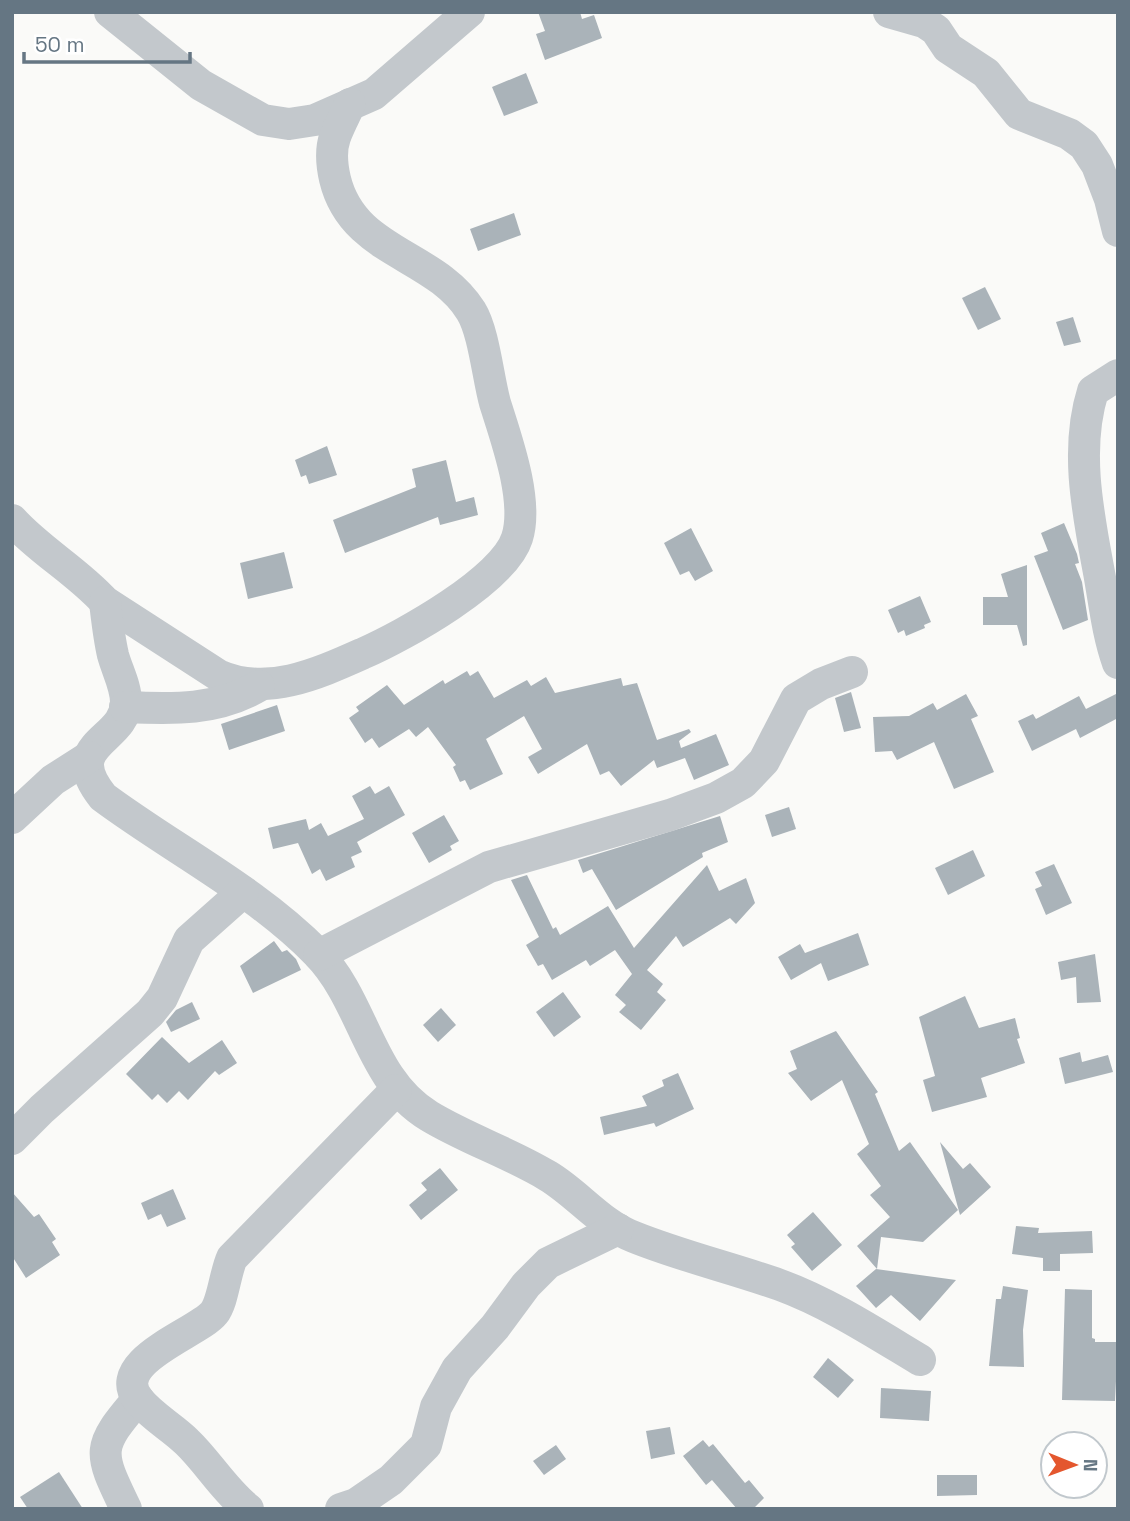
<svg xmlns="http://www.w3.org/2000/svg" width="1130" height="1521" viewBox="0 0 1130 1521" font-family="'Space Grotesk',sans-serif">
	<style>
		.building { fill: #aab3b9 }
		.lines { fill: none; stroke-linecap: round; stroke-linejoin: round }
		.minor { stroke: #c3c8cc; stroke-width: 32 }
	</style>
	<rect width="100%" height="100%" fill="#fafaf8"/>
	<g class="building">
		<path d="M538 12H580L582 19 594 15 602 38 545 60 536 34 545 31Z"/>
		<path d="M526 73 538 103 504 116 492 87Z"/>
		<path d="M514 213 521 235 478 251 470 229Z"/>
		<path d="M985 287 1001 319 978 330 962 298Z"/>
		<path d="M1073 317 1081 342 1064 346 1056 322Z"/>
		<path d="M327 446 337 475 309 484 306 475 301 477 295 460Z"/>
		<path d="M446 460 456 502 474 497 478 515 440 525 438 517 345 553 333 520 416 487 412 469Z"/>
		<path d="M1064 523 1077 554 1079 563 1075 564 1082 582 1088 620 1063 630 1034 556 1048 551 1041 533Z"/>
		<path d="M691 528 713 571 695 581 689 571 680 575 664 543Z"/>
		<path d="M284 552 293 588 248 599 240 563Z"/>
		<path d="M1027 565V645L1023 646 1017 625H983V597H1008L1001 574Z"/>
		<path d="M920 596 931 622 924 625 925 628 906 636 904 630 898 633 888 610Z"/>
		<path d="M467 671 470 676 478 671 494 698 527 680 531 686 546 677 555 693 621 678 623 686 637 683 657 740 689 729 691 732 679 741 681 748 716 734 729 765 694 780 685 758 657 768 654 760 621 786 609 771 600 775 587 744 538 774 528 757 542 749 524 716 486 739 503 774 470 790 465 780 460 782 453 767 456 765 428 727 416 737 409 729 379 748 372 738 365 743 349 718 359 711 356 707 387 685 404 705 443 680 445 684Z"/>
		<path d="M851 692 861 728 844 732 835 698Z"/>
		<path d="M1118 693V718L1080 738 1076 729 1032 751 1018 721 1033 714 1036 719 1079 696 1086 709Z"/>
		<path d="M966 694 978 716 971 719 994 772 954 789 934 742 897 760 892 751 875 752 873 717 909 716 933 703 937 710Z"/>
		<path d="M277 705 285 731 229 750 221 724Z"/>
		<path d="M370 786 375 794 389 786 405 815 357 842 362 852 351 857 355 867 326 881 320 869 312 874 298 843 273 849 268 828 306 819 309 830 321 823 328 836 364 819 352 796Z"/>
		<path d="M789 807 796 829 772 837 765 815Z"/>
		<path d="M444 815 459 841 450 846 452 850 429 863 412 833Z"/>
		<path d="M720 816 728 842 702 853 703 857 616 910 592 869 583 873 578 860Z"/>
		<path d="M973 850 985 876 948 895 935 868Z"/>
		<path d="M1054 864 1072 903 1046 915 1035 889 1042 886 1035 872Z"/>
		<path d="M707 865 719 891 746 878 755 903 736 924 730 918 683 947 676 936 647 970 663 984 657 992 666 1000 641 1030 619 1012 626 1005 615 995 632 974 615 950 590 966 586 960 552 980 543 964 538 966 526 945 539 937 511 880 527 875 553 929 556 927 560 935 608 906 634 948Z"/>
		<path d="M858 933 869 965 828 981 821 963 791 980 778 957 800 944 805 953Z"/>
		<path d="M274 941 282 952 287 950 296 959 301 970 253 993 240 966Z"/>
		<path d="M1095 954 1101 1002 1077 1003 1076 977 1061 980 1058 962Z"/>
		<path d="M563 992 581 1017 554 1037 536 1012Z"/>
		<path d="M965 996 979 1028 1015 1018 1020 1038 1017 1039 1025 1063 981 1078 987 1097 932 1112 923 1080 935 1076 919 1017Z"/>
		<path d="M192 1002 200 1019 171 1032 166 1022 176 1010Z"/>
		<path d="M441 1008 456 1025 438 1042 423 1025Z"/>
		<path d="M836 1031 878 1092 875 1094 899 1151 910 1142 958 1210 923 1242 881 1237 877 1269 857 1246 890 1217 870 1195 881 1186 857 1154 869 1144 842 1080 811 1101 788 1073 797 1069 790 1051Z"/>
		<path d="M162 1037 189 1063 222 1040 237 1063 219 1075 215 1071 188 1100 179 1091 167 1103 158 1094 152 1100 126 1074Z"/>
		<path d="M1080 1052 1082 1062 1108 1055 1113 1072 1065 1084 1059 1058Z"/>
		<path d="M678 1073 694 1109 656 1127 654 1123 604 1135 600 1117 647 1106 642 1096 664 1086 662 1080Z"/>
		<path d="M940 1142 963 1169 970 1163 991 1187 960 1215Z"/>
		<path d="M440 1168 458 1190 421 1220 409 1205 427 1190 421 1183Z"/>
		<path d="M173 1189 186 1219 167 1227 161 1214 148 1220 141 1203Z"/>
		<path d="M12 1192 34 1217 39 1214 56 1239 52 1242 60 1255 26 1278 12 1256Z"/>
		<path d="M813 1212 842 1245 812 1271 791 1247 795 1244 787 1235Z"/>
		<path d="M1016 1226 1039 1228 1038 1233 1092 1231 1093 1253 1060 1254V1271H1043V1258L1012 1254Z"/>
		<path d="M876 1269 956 1280 920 1321 891 1295 876 1308 856 1286Z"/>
		<path d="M1003 1286 1028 1290 1023 1330 1024 1367 989 1366 996 1299H1001Z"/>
		<path d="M1065 1289 1092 1290V1338L1095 1339V1342H1118L1115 1401 1062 1400Z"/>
		<path d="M828 1358 854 1380 838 1398 813 1377Z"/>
		<path d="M881 1388 931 1391 929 1421 880 1418Z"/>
		<path d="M670 1427 675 1454 651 1459 646 1431Z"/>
		<path d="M703 1440 709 1447 713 1444 745 1483 749 1480 764 1498 753 1509H737L712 1480 706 1485 683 1456Z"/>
		<path d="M556 1445 566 1459 544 1475 533 1461Z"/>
		<path d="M59 1472 83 1509H28L20 1497Z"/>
		<path d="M937 1475H977V1495L937 1496Z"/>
	</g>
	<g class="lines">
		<g class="minor">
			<path d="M110 12 201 85 263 120 289 124 315 120 374 94 469 12"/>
			<path d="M889 12 924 22 936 30 948 48 986 73 1019 114 1069 134 1084 145 1097 165 1110 199 1118 231"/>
			<path d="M1118 375 1093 391C1074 451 1089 518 1100 578 1105 607 1108 635 1118 663"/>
			<path d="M12 520C40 551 77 571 105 602L218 675C267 697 317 674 364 653 403 636 504 580 517 538 529 501 506 438 495 403 488 378 484 332 471 311 435 253 353 254 335 179 332 166 330 151 335 137 339 126 345 115 350 104"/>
			<path d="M105 602C107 619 109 638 113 655 117 670 126 686 126 702 126 742 59 742 103 797 173 849 255 890 317 953 365 1002 368 1079 429 1116 467 1139 510 1153 548 1176 578 1194 600 1224 634 1237 681 1256 732 1268 780 1285 829 1303 875 1333 920 1360"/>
			<path d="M125 707C173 709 216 711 259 686"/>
			<path d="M12 818 53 780 89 757"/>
			<path d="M319 955 489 867 670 815 716 798 743 783 764 761 796 699 821 684 852 672"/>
			<path d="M12 1139 42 1109 150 1013 162 998 189 940 243 892"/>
			<path d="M126 1509C98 1451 96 1448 138 1399"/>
			<path d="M248 1509C224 1490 208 1462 187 1442 172 1427 151 1416 138 1399 109 1361 198 1333 214 1313 223 1302 225 1273 232 1258L396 1090"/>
			<path d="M341 1509 356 1504 391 1480 426 1445 436 1407 457 1369 495 1327 526 1285 548 1263 618 1229"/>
		</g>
	</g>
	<rect width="1130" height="1521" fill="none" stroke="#657683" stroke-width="28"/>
	<g transform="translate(1074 1465) rotate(91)"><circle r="33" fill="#ffffff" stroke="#c1c8cd" stroke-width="2"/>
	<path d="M0-5L12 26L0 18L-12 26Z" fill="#e4572e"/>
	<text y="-10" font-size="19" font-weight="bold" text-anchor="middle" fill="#657683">N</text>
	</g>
	<path d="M24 52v10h166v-10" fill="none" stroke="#657683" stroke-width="3.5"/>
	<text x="35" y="52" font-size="21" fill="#657683" stroke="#ffffff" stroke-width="5" paint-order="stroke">50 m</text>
</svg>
